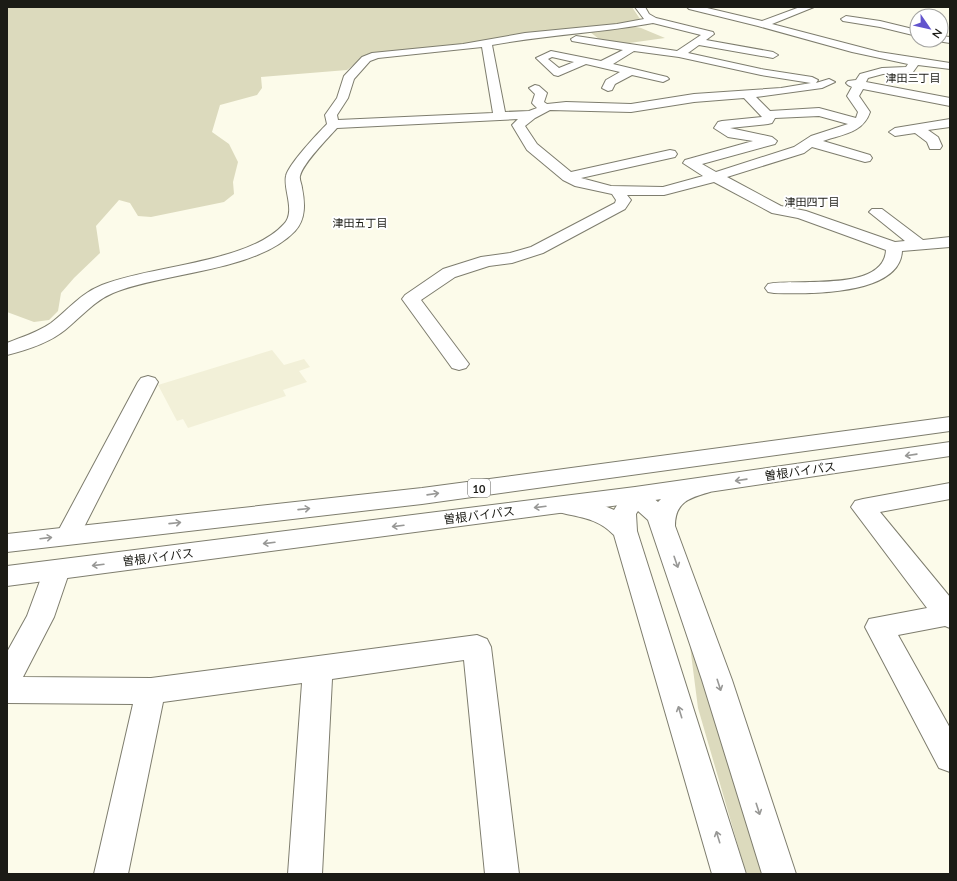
<svg xmlns="http://www.w3.org/2000/svg" width="957" height="881" viewBox="0 0 957 881" font-family="Lato,'Noto Sans JP',sans-serif">
	<style>
		.built { fill: #f2f0d8 }
		.green { fill: #dcdabd }
		.lines { fill: none; stroke-linecap: round; stroke-linejoin: round }
		.minor-casing { stroke: #7e7d6e; stroke-width: 2 }
		.tertiary-casing { stroke: #7e7d6e; stroke-width: 2 }
		.trunk-casing { stroke: #7e7d6e; stroke-width: 2 }
		.minor { fill: #fff; fill-rule: evenodd }
		.tertiary { fill: #fff; fill-rule: evenodd }
		.trunk { fill: #fff; fill-rule: evenodd }
		.oneway { stroke: #989896 }
		.labels { text-anchor: middle; dominant-baseline: central; stroke-width: 4; stroke-linejoin: round; paint-order: stroke }
		.far-neighbourhood-label { font-size: 11px; fill: #1b1b15; stroke: #fff }
		.shield { fill: #fff; stroke: #5f5f5b; stroke-width: 1 }
		.shield-label { font-size: 11px; font-weight: bold; fill: #1b1b15 }
		.street-label { font-size: 12px; fill: #1b1b15; stroke: #fff }
	</style>
	<rect width="100%" height="100%" fill="#fcfbea"/>
	<path class="built" d="M272 350 284 365 304 359 310 367 299 371 307 382 283 390 286 396 188 428 183 419 177 421 158 385Z"/>
	<g class="green">
		<path d="M7 7H632L640 19 620 24 641 28 665 38 622 44 603 42 586 29 462 46 367 54 347 70 261 77 262 88 257 95 220 105 212 132 229 144 238 162 233 182 234 194 224 202 151 217 138 216 130 203 119 200 96 226 100 253 74 278 61 293 58 311 49 320 34 322 7 312Z"/>
		<path d="M653 535H657L763 869 762 874H748L745 870 698 708 690 646Z"/>
	</g>
	<g class="lines">
		<g class="minor-casing">
			<g id="minor">
				<path d="M635 7H645L649 14 656 18 713 32 714 34 706 40 773 52 778 55 773 58 699 45 688 53 761 69 812 77 818 80 816 83 829 79 835 82 822 88 756 97 770 111 819 108 856 118 858 112 847 96 852 87 848 85 846 83 848 81 856 80 860 74 882 68 906 67 908 64 852 52 758 26 689 9 687 7H703L762 21 800 7H814L772 24 879 52 950 63V69L918 65 913 72 883 74 868 78 866 82 950 98V106L863 89 859 96 870 112C863 133 843 134 823 141L870 155 872 158 870 161 865 162 812 147 804 153 727 177 781 206 806 211 895 242 905 241 869 212 872 209H882L923 240 950 237V247L902 251C900 296 805 294 774 293L768 292 765 288 768 284C795 278 884 293 886 250L798 218 772 213 714 182 664 195H627L631 200 625 209 543 253 512 263 489 266 455 277 421 300 469 364 466 368 459 370 452 368 402 299 405 295 443 269 481 257 510 253 531 247 615 203 616 200 612 194 575 186 563 180 527 150 512 125 518 119 337 128C328 138 303 163 300 176 299 179 302 185 302 188 305 203 306 219 295 231 256 272 164 272 113 293 94 301 81 317 65 330 49 343 27 350 7 355V343C22 337 38 332 51 323 68 310 81 293 102 285 152 265 249 263 284 224 296 211 283 190 286 176 288 165 318 133 327 124L325 115 337 98 344 76 362 57 372 53 463 44 525 33 617 24 644 19ZM653 23 701 35 677 51 576 36 571 39 572 41 623 50 601 61 551 51 536 58 554 75 558 76 586 64 620 72 606 80 602 88 608 91 612 90 615 84 632 75 663 82 669 79 667 77 613 64 634 51 679 57 761 75 811 83 781 88 694 94 631 104 566 102 547 104 544 102 547 93 539 86 535 85 529 88 535 94 532 103 537 108 529 111 505 112 492 45C545 35 600 33 653 23ZM482 47 493 113 338 120 337 115 348 98 354 79 370 61 378 58ZM552 57 574 62 559 68 548 59ZM744 98 762 117 722 121 718 122 714 128 728 137 753 141 685 160 683 163 703 176 663 187 611 186 581 178 675 157 677 154 675 151 670 150 571 172 537 144 525 126 535 118 550 110 631 112 694 102ZM819 116 848 124 811 136 794 147 716 172 702 164 775 144 777 141 772 137 730 128 768 124 772 123 775 118Z"/>
				<path d="M846 16 880 21 917 30V36L880 27 843 21 841 19Z"/>
				<path d="M941 36 950 37V43L937 41 941 40Z"/>
				<path d="M950 119V127L928 130 938 137 942 146 940 149H930L927 142 915 133 895 136 889 132 895 128Z"/>
				<path d="M148 376 155 378 158 382 80 535 77 541 68 544 59 541 56 535 138 382 141 378Z"/>
				<path d="M950 483V499L880 512 950 597V628L945 626 898 635 950 728V772L939 768 865 627 869 619 927 608 851 507 855 501 863 499Z"/>
				<path d="M57 560 66 563 70 570 54 617 23 677 151 678 477 635 487 639 491 647 519 874H485L464 660 332 679 322 874H288L302 683 163 702 128 874H94L133 704 7 703V652L27 616 44 570 48 563Z"/>
			</g>
		</g>
		<g class="tertiary-casing">
			<path id="tertiary" d="M702 478 710 480 714 486 710 492C689 498 675 502 675 526L732 680 796 874H762L702 680 648 520 638 511 636 514 637 531 746 874H712L614 535C595 516 578 518 555 511L551 505 555 499C573 494 597 502 614 510L627 489C641 485 647 493 658 502L671 489Z"/>
		</g>
		<g class="trunk-casing">
			<g id="trunk">
				<path d="M950 417V431L422 504 7 552V534L422 488Z"/>
				<path d="M950 442V456L635 503 7 586V566L635 487Z"/>
			</g>
		</g>
		<use href="#minor" class="minor"/>
		<use href="#tertiary" class="tertiary"/>
		<use href="#trunk" class="trunk"/>
	</g>
	<defs><path id="oneway-shaft" d="M-6 0H5M1.5-3L5.5 0L1.5 3" fill="none" stroke-width="1.6" stroke-linecap="round" stroke-linejoin="round"/></defs>
	<g class="oneway">
		<use href="#oneway-shaft" transform="translate(911 455) rotate(172)"/>
		<use href="#oneway-shaft" transform="translate(741 480) rotate(172)"/>
		<use href="#oneway-shaft" transform="translate(433 494) rotate(-8)"/>
		<use href="#oneway-shaft" transform="translate(540 507) rotate(173)"/>
		<use href="#oneway-shaft" transform="translate(304 509) rotate(-6)"/>
		<use href="#oneway-shaft" transform="translate(175 523) rotate(-6)"/>
		<use href="#oneway-shaft" transform="translate(398 526) rotate(173)"/>
		<use href="#oneway-shaft" transform="translate(46 538) rotate(-7)"/>
		<use href="#oneway-shaft" transform="translate(269 543) rotate(173)"/>
		<use href="#oneway-shaft" transform="translate(676 562) rotate(71)"/>
		<use href="#oneway-shaft" transform="translate(98 565) rotate(173)"/>
		<use href="#oneway-shaft" transform="translate(719 685) rotate(72)"/>
		<use href="#oneway-shaft" transform="translate(680 712) rotate(-107)"/>
		<use href="#oneway-shaft" transform="translate(758 809) rotate(72)"/>
		<use href="#oneway-shaft" transform="translate(718 837) rotate(-107)"/>
	</g>
	<g class="labels">
		<g class="far-neighbourhood-label">
			<text x="913" y="77">津田三丁目</text>
			<text x="812" y="201">津田四丁目</text>
			<text x="360" y="222">津田五丁目</text>
		</g>
		<rect class="shield" x="468" y="479" width="22" height="18" rx="3"/>
		<g class="shield-label">
			<text x="479" y="488">10</text>
		</g>
		<g class="street-label">
			<text transform="translate(800 471) rotate(-8)">曽根バイパス</text>
			<text transform="translate(479 515) rotate(-7)">曽根バイパス</text>
			<text transform="translate(158 557) rotate(-7)">曽根バイパス</text>
		</g>
	</g>
	<rect width="957" height="881" fill="none" stroke="#1b1b15" stroke-width="16"/>
	<g transform="translate(929 28) rotate(124)"><circle r="19" fill="#ffffff" stroke="#a4a4a1"/>
	<path d="M0-3L7 15L0 10L-7 15Z" fill="#6254cd"/>
	<text y="-6" font-size="11" font-weight="bold" text-anchor="middle" fill="#1b1b15">N</text>
	</g>
</svg>
